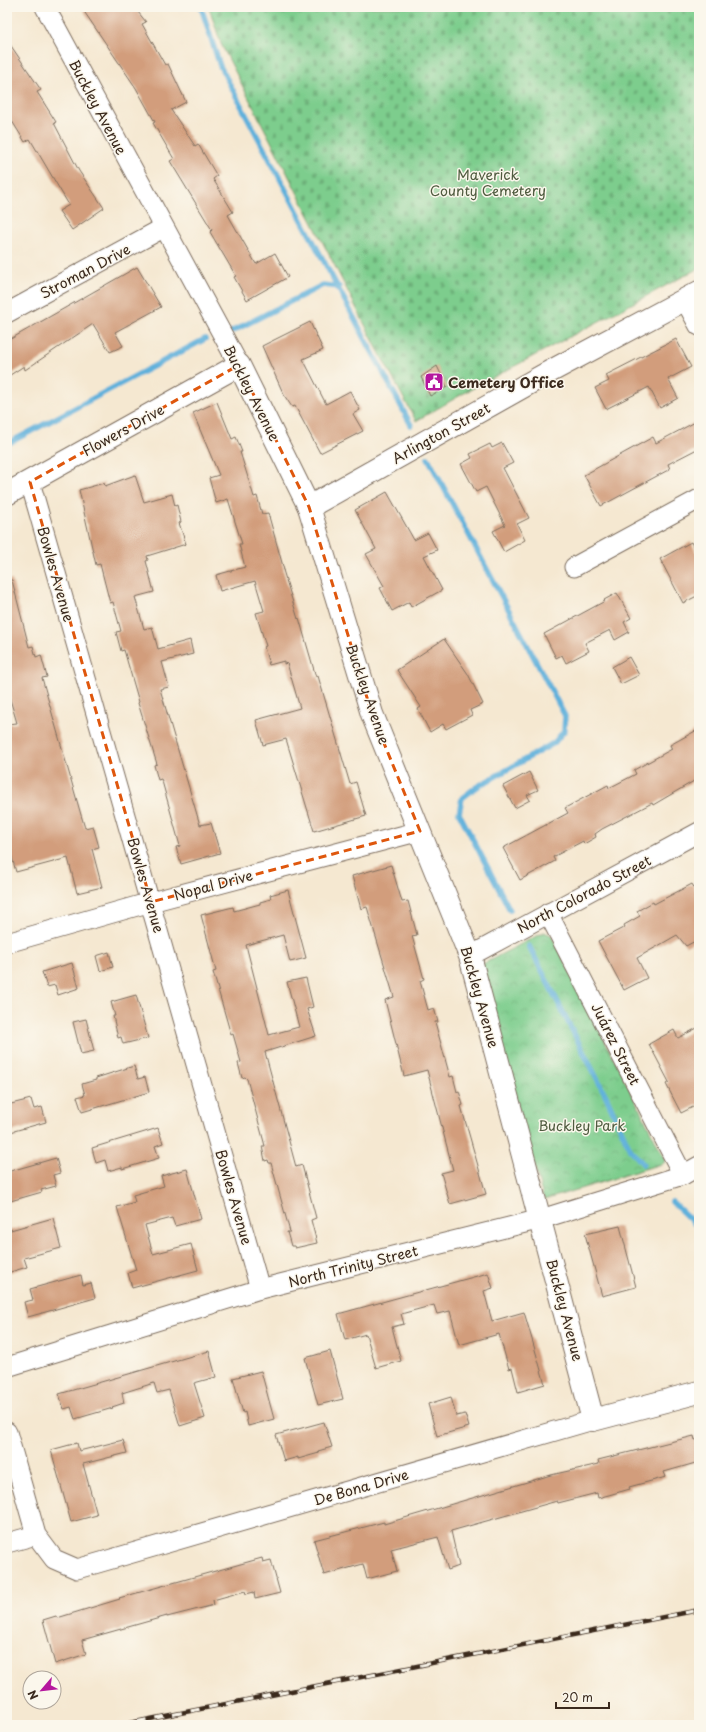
<svg xmlns="http://www.w3.org/2000/svg" width="706" height="1732" viewBox="0 0 706 1732" font-family="'Playpen Sans',sans-serif">
	<style>
		.cemetery { fill: url(#cemetery-stones); stroke: #5c7c56 }
		.park { fill: url(#park-crowns); stroke: #5c7c56 }
		.lines { fill: none; stroke-linecap: round; stroke-linejoin: round }
		.stream { stroke: #60b1db; stroke-width: 5.5 }
		.building { fill: #d29d7b }
		.minor-casing { stroke: #7c6c5d; stroke-width: 21 }
		.tertiary-casing { stroke: #7c6c5d; stroke-width: 24 }
		.minor { stroke: #fff; stroke-width: 19 }
		.tertiary { stroke: #fff; stroke-width: 22 }
		.rail-casing { stroke: #3b2a1e; stroke-width: 4.5 }
		.rail { stroke: #fbf7ec; stroke-width: 3; stroke-dasharray: 9; stroke-linecap: butt }
		.marked { fill: none; stroke: #df570d; stroke-width: 3; stroke-dasharray: 8 5; stroke-linejoin: round }
		.labels { text-anchor: middle; dominant-baseline: central; stroke-width: 3; stroke-linejoin: round; paint-order: stroke }
		.street-label { font-size: 14px; fill: #3b2a1e; stroke: #fbf7ec }
		.park-label { font-size: 14px; fill: #4f5b3f; stroke: #fbf7ec }
		.poi-label { font-size: 14px; font-weight: bold; fill: #3b2a1e; stroke: #fbf7ec; text-anchor: start }
	</style>
	<defs>
		<pattern id="cemetery-stones" width="16" height="16" patternUnits="userSpaceOnUse"><rect width="16" height="16" fill="#7dcd8d"/><path d="M2 7V4a2 2 0 0 1 4 0v3zM10 15v-3a2 2 0 0 1 4 0v3z" fill="#6db079"/></pattern>
		<pattern id="park-crowns" width="20" height="18" patternUnits="userSpaceOnUse"><rect width="20" height="18" fill="#7dcd8d"/><path d="M2 6a3 3 0 1 1 6 0M12 15a3 3 0 1 1 6 0" fill="none" stroke="#6db079"/></pattern>
	</defs>
	<rect width="100%" height="100%" fill="#fbf7ec"/>
	<filter id="ink" filterUnits="userSpaceOnUse"><feTurbulence type="fractalNoise" baseFrequency=".025" numOctaves="2"/><feDisplacementMap in="SourceGraphic" scale="8" xChannelSelector="R" yChannelSelector="G"/><feConvolveMatrix kernelMatrix="1 2 1 2 8 2 1 2 1" color-interpolation-filters="sRGB"/></filter>
	<filter id="wash" filterUnits="userSpaceOnUse"><feTurbulence type="fractalNoise" baseFrequency=".012" numOctaves="4" result="noise"/><feDisplacementMap in="SourceGraphic" scale="16" xChannelSelector="R" yChannelSelector="G"/><feGaussianBlur stdDeviation="0.9" result="paint"/><feColorMatrix in="noise" values="0 0 0 0 0 0 0 0 0 0 0 0 0 0 0 0 0 1.4 0 .05"/><feComposite in="paint" operator="in"/></filter>
	<g filter="url(#wash)">
		<rect width="100%" height="100%" fill="#f5e8d1"/>
		<path class="cemetery" d="M209 7H699V268L466 392 416 421 381 356 221 44Z"/>
		<path class="park" d="M544 932 551 935 665 1159 664 1163 544 1200 477 967Z"/>
		<g class="lines">
			<g class="stream">
				<path d="M201 7 220 66 411 425"/>
				<path d="M231 332 323 285 339 287"/>
				<path d="M7 444 205 339"/>
				<path d="M428 458 565 716 564 731 554 743 475 788 462 798 459 813 510 910"/>
				<path d="M529 946 606 1096 630 1149 643 1164"/>
				<path d="M672 1202 699 1228"/>
			</g>
		</g>
		<g id="blocks">
			<g class="building">
				<path d="M81 7H134L146 22 142 24 165 65 168 64 186 102 171 110 195 146 198 144 217 176 213 179 233 212 228 215 256 264 275 253 288 277 247 300 234 277 236 276 210 232 212 230 170 161 174 159 153 123 155 122 136 88Z"/>
				<path d="M7 40 41 90 37 92 56 122 54 123 79 171 104 208 72 230 59 211 69 205 30 139 25 142 7 113Z"/>
				<path d="M137 267 161 307 115 332 123 346 110 352 93 324 25 370 24 366 7 377V341Z"/>
				<path d="M310 322 323 350 303 359 326 404 350 391 360 410 353 414 363 431 320 453 295 406 292 407 284 395 262 346Z"/>
				<path d="M676 339 691 367 668 379 678 398 660 408 649 387 606 409 595 388 609 381 606 375Z"/>
				<path d="M437 366 447 387 430 396 421 377Z"/>
				<path d="M217 402 232 439 236 437 242 452H240L254 497 257 496 262 514 268 513 284 570H283L298 619 299 618 316 677 318 676 350 784 356 782 366 816 314 831 286 739 263 745 256 720 300 708 287 663 284 664V661L269 665 264 647 266 646 256 613 264 611 255 581 220 591 216 575 245 567 239 544H242L228 499 216 503 209 478 219 475 193 413Z"/>
				<path d="M699 420V448L668 464 670 469 601 506 584 475 653 437 656 443Z"/>
				<path d="M502 443 513 463 503 468 529 518 517 524 525 540 504 552 493 531 505 525 486 487 476 492 461 464 472 458 470 454 490 444 492 448Z"/>
				<path d="M135 475 144 502 172 494 175 506 177 505 181 522 179 523 186 544 147 556 148 560 146 561 154 592 135 597 144 629 152 627 158 649 190 640 193 654 162 662 169 687 160 689 200 825 211 823 220 853 181 864 176 847 180 846 162 781 161 779 158 780 154 765 157 764 138 703 139 702 124 650 121 651 116 632 121 631 113 602 110 603 100 564 96 565 79 490 104 483 105 486Z"/>
				<path d="M387 492 414 540 428 533 437 550 424 556 442 590 411 607 409 602 392 611 380 588 384 586 366 554 376 549 355 510Z"/>
				<path d="M691 542 699 558V595L683 603 660 559Z"/>
				<path d="M7 580H12L29 647 33 646 36 657 41 655 47 677 42 678 81 815 85 828 93 826 99 847 92 849 102 887 77 893 68 858 16 872 7 839V724L17 723 7 689Z"/>
				<path d="M617 593 631 618 624 622 629 632 615 640 610 630 585 643 589 651 566 663 562 655 556 658 544 634 605 601 604 600Z"/>
				<path d="M444 639 468 674 483 704 470 710 472 715 446 729 443 724 430 732 418 709 421 707 397 670Z"/>
				<path d="M629 657 639 675 621 684 612 667Z"/>
				<path d="M699 729V778L653 805 652 803 602 829 595 834 596 837 584 844 583 841 553 857 555 861 520 880 503 848 568 813 565 808 608 785 609 788 636 774 634 770 672 749 670 745Z"/>
				<path d="M529 772 538 790 527 795 530 800 515 808 503 786Z"/>
				<path d="M391 865 402 902 408 901 417 935 412 936 424 979 420 981 428 1010 434 1008 438 1022H435L450 1077 453 1076 457 1092 459 1091 463 1105 461 1106 486 1194 450 1204 441 1173 453 1170 427 1070 404 1076 385 1000 394 997 367 907 361 909 352 876Z"/>
				<path d="M692 884 699 896V939L686 946 677 935 637 958 647 978 624 990 598 941 625 927 624 925 640 916 637 911 653 902 654 904Z"/>
				<path d="M288 890 306 958 290 962 283 935 246 945 269 1035 299 1027 287 982 306 978 313 1007 307 1009 316 1036 265 1052 296 1167 302 1165 316 1218 311 1220 317 1243 295 1248 294 1246H291L287 1232H290L271 1163H269L268 1160 265 1161 262 1146H265L247 1079 245 1077 242 1078 238 1063 241 1062 233 1034 231 1035 213 972 216 971 201 915 233 907 234 911 260 904V902L271 899 270 895Z"/>
				<path d="M109 952 113 967 100 971 96 956Z"/>
				<path d="M72 963 79 988 58 995 55 985 47 987 42 972Z"/>
				<path d="M136 995 148 1038 123 1044 121 1037 118 1038 113 1016H115L111 1002Z"/>
				<path d="M86 1019 94 1051 81 1054 73 1022Z"/>
				<path d="M699 1027V1104L681 1113 666 1084 669 1082 649 1044 674 1030 678 1038Z"/>
				<path d="M134 1066 138 1079 145 1077 149 1092 82 1112 77 1097 85 1095 82 1084 96 1080V1078Z"/>
				<path d="M31 1099 34 1109 42 1107 46 1122 7 1133V1105Z"/>
				<path d="M158 1128 163 1143 155 1146 159 1158 122 1169V1167L108 1171 105 1160 96 1163 92 1148Z"/>
				<path d="M56 1158 60 1173 53 1175 56 1186 41 1190 42 1192 7 1202V1172Z"/>
				<path d="M187 1169 201 1219 175 1226 172 1218 145 1225 153 1254 191 1244 198 1270 132 1288 128 1273 136 1270 117 1207 135 1202 133 1195 164 1186 161 1176Z"/>
				<path d="M53 1218 61 1248 24 1258 27 1267 7 1273V1231Z"/>
				<path d="M620 1226 636 1287 602 1296 585 1234Z"/>
				<path d="M488 1273 493 1288 484 1291 492 1321 524 1312 545 1384 518 1392 512 1368 509 1369 499 1334 459 1345 450 1311 437 1314 434 1305 401 1314 404 1324 392 1327 401 1361 376 1368 366 1334 345 1340 338 1314Z"/>
				<path d="M81 1275 83 1285 91 1283 95 1298 28 1317 24 1302 33 1300 30 1289Z"/>
				<path d="M209 1351 216 1377 194 1383 205 1418 180 1426 169 1390 157 1393 154 1383 122 1393 124 1403 112 1407 113 1408 75 1419 71 1407 64 1409 59 1394Z"/>
				<path d="M330 1351 343 1399 318 1405 305 1358Z"/>
				<path d="M261 1371 274 1419 248 1426 245 1412 243 1413 233 1378Z"/>
				<path d="M451 1397 456 1416 465 1414 469 1427 437 1436 428 1404Z"/>
				<path d="M324 1422 332 1447 318 1451 319 1453 298 1459V1457L284 1461 276 1435Z"/>
				<path d="M694 1436 695 1440 699 1439V1462L664 1472 666 1477 629 1487 630 1489 598 1498 597 1493 558 1503 557 1501 451 1531 459 1566 448 1570 438 1537 391 1549 397 1571 367 1579 363 1564 324 1575 314 1540 384 1522V1524L551 1475 599 1464 598 1460Z"/>
				<path d="M123 1440 127 1453 83 1464 97 1515 71 1522 51 1450 77 1443 79 1451Z"/>
				<path d="M262 1558 263 1562 271 1560 280 1593 255 1599 254 1592 246 1594 245 1591 213 1600 214 1605 167 1617V1616L82 1640 86 1654 55 1664 43 1620 56 1616 57 1618 120 1599 119 1598Z"/>
			</g>
		</g>
	</g>
	<g filter="url(#ink)">
		<use href="#blocks" fill-opacity="0" stroke="#7c6c5d" stroke-width="1"/>
		<g class="lines">
			<g class="minor-casing">
				<g id="minor">
					<path d="M45 7 239 365"/>
					<path d="M685 300 699 326"/>
					<path d="M7 313 163 228"/>
					<path d="M30 482 260 1289"/>
					<path d="M574 567 699 499"/>
					<path d="M548 913 683 1175"/>
					<path d="M7 943 151 902 420 831"/>
					<path d="M470 956 699 832"/>
					<path d="M7 1367 260 1289 541 1219 683 1175 699 1166"/>
					<path d="M7 1432 36 1535 54 1559 77 1569 593 1420"/>
					<path d="M7 1543 36 1535"/>
				</g>
			</g>
			<g class="tertiary-casing">
				<g id="tertiary">
					<path d="M7 494 239 365 309 507 372 714 470 956 593 1420 699 1392"/>
					<path d="M309 507 551 371 699 292"/>
				</g>
			</g>
			<use href="#minor" class="minor"/>
			<use href="#tertiary" class="tertiary"/>
			<g class="rail-casing">
				<path id="rail" d="M120 1725 699 1610"/>
			</g>
			<use href="#rail" class="rail"/>
		</g>
	</g>
	<path class="marked" d="M239 365 309 507 372 714 420 831 151 902 30 482Z"/>
	<defs>
		<g id="civic-square" transform="scale(1)"><rect x="-9" y="-9" width="18" height="18" rx="4" fill="#b5179e" stroke="#fbf7ec"/><path d="M-.6-6.5H3V-4.5H.6V-3L4-1V1h2V6H-6V1h2V-1L-.6-3ZM-1.2 2.5V6h2.4V2.5Z" fill="#fff"/></g>
	</defs>
	<g fill-rule="evenodd">
		<use href="#civic-square" x="434" y="382"/>
	</g>
	<g class="labels">
		<g class="street-label">
			<text transform="translate(98 107) rotate(62)">Buckley Avenue</text>
			<text transform="translate(85 271) rotate(-28)">Stroman Drive</text>
			<text transform="translate(252 393) rotate(63)">Buckley Avenue</text>
			<text transform="translate(123 430) rotate(-29)">Flowers Drive</text>
			<text transform="translate(441 433) rotate(-29)">Arlington Street</text>
			<text transform="translate(56 574) rotate(74)">Bowles Avenue</text>
			<text transform="translate(368 694) rotate(71)">Buckley Avenue</text>
			<text transform="translate(146 885) rotate(74)">Bowles Avenue</text>
			<text transform="translate(213 885) rotate(-15)">Nopal Drive</text>
			<text transform="translate(584 894) rotate(-28)">North Colorado Street</text>
			<text transform="translate(480 997) rotate(74)">Buckley Avenue</text>
			<text transform="translate(616 1044) rotate(63)">Juárez Street</text>
			<text transform="translate(234 1197) rotate(74)">Bowles Avenue</text>
			<text transform="translate(353 1266) rotate(-14)">North Trinity Street</text>
			<text transform="translate(565 1310) rotate(75)">Buckley Avenue</text>
			<text transform="translate(361 1487) rotate(-16)">De Bona Drive</text>
		</g>
		<g class="park-label">
			<text x="488" y="174">Maverick<tspan x="488" dy="16">County Cemetery</tspan></text>
			<text x="582" y="1125">Buckley Park</text>
		</g>
		<g class="poi-label">
			<text x="448" y="382">Cemetery Office</text>
		</g>
	</g>
	<rect width="706" height="1732" fill="none" stroke="#fbf7ec" stroke-width="24"/>
	<g transform="translate(42 1690) rotate(242)"><circle r="19" fill="#fbf7ec" stroke="#aea59a"/>
	<path d="M0-3L7 15L0 10L-7 15Z" fill="#b5179e"/>
	<text y="-6" font-size="11" font-weight="bold" text-anchor="middle" fill="#3b2a1e">N</text>
	</g>
	<path d="M556 1702v6h53v-6" fill="none" stroke="#3b2a1e" stroke-width="2"/>
	<text x="562" y="1702" font-size="12" fill="#3b2a1e" stroke="#fbf7ec" stroke-width="3" paint-order="stroke">20 m</text>
</svg>
